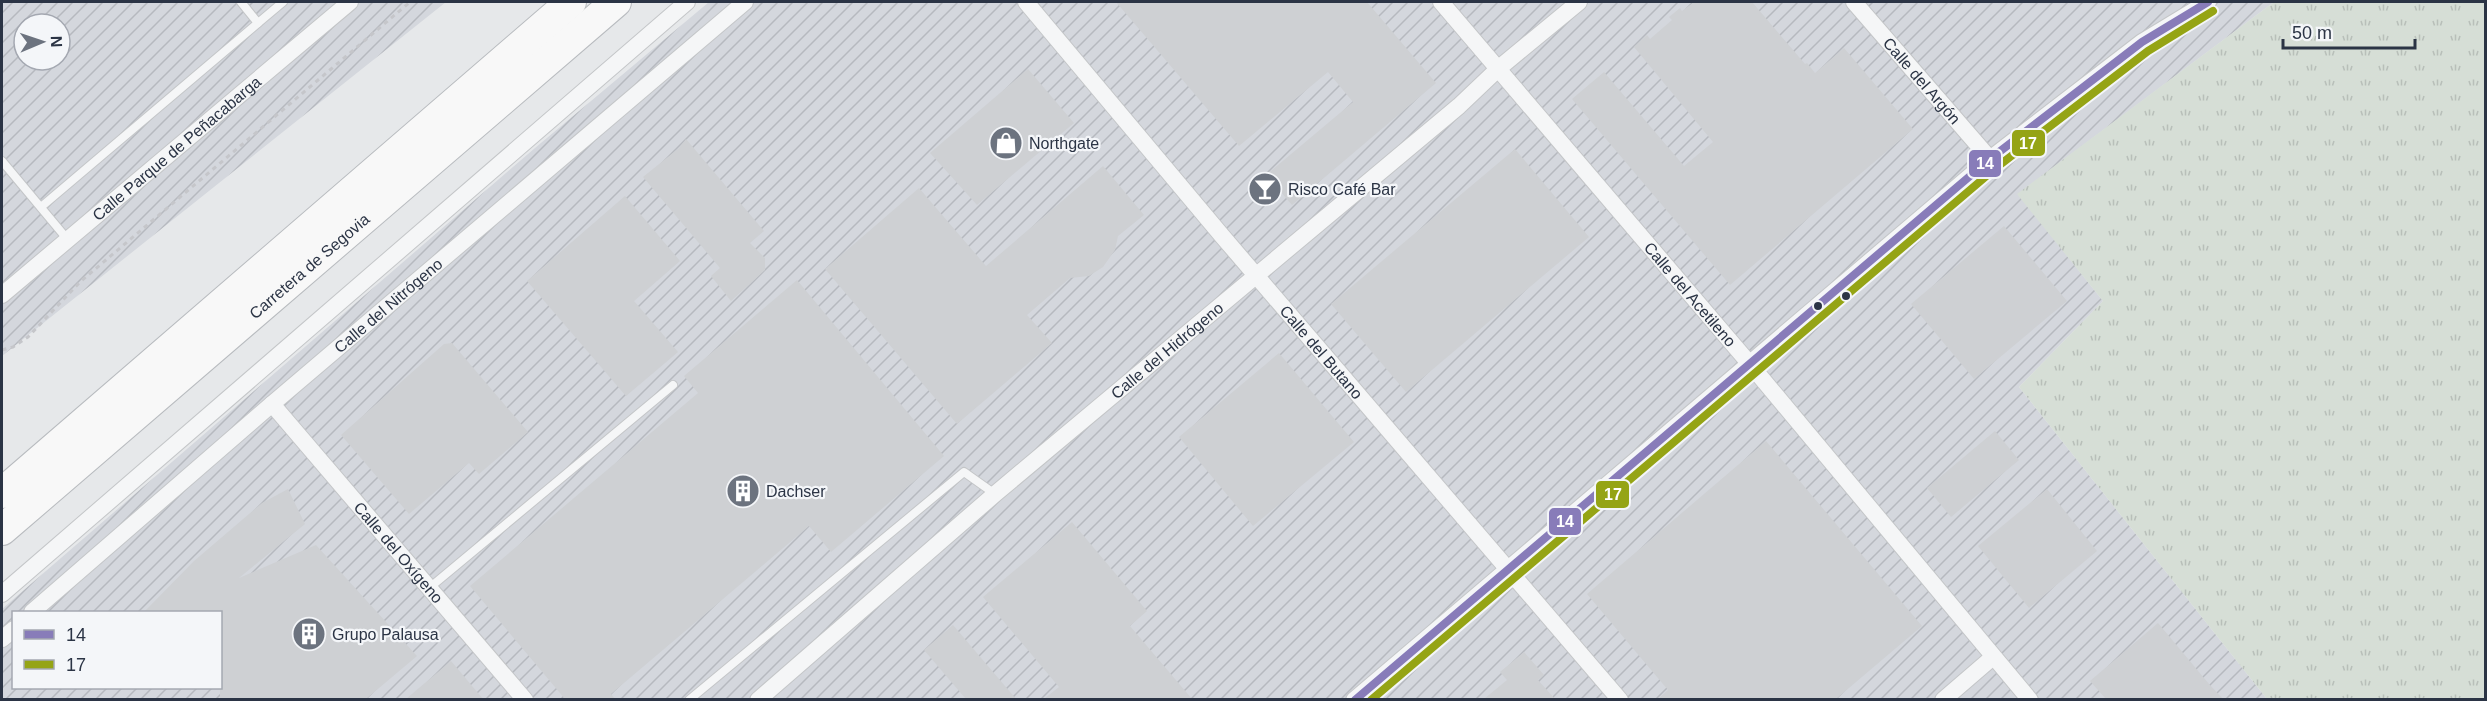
<svg xmlns="http://www.w3.org/2000/svg" width="2487" height="701" viewBox="0 0 2487 701" font-family="Helvetica,sans-serif">
	<style>
		.industrial { fill: url(#industrial-furrows); fill-rule: evenodd }
		.grass { fill: url(#grass-tufts) }
		.building { fill: #ced0d3 }
		.lines { fill: none; stroke-linecap: round; stroke-linejoin: round }
		.service-casing { stroke: #c4c6c8; stroke-width: 10 }
		.minor-casing { stroke: #c4c6c8; stroke-width: 18 }
		.motorway-casing { stroke: #b8bbbf; stroke-width: 32 }
		.path { stroke: #c5c6ca; stroke-width: 3; stroke-dasharray: 4.5 4.5; stroke-linecap: butt }
		.service { stroke: #f5f6f7; stroke-width: 8 }
		.minor { stroke: #f5f6f7; stroke-width: 16 }
		.motorway { stroke: #f8f8f8; stroke-width: 30 }
		.bus-1-casing { stroke: #f4f6f9; stroke-width: 12 }
		.bus-2-casing { stroke: #f4f6f9; stroke-width: 12 }
		.bus-1 { stroke: #887cb9; stroke-width: 8 }
		.bus-2 { stroke: #95a415; stroke-width: 8 }
		.bus-dot { fill: #2b3445; stroke: #f4f6f9; stroke-width: 2 }
		.labels { text-anchor: middle; dominant-baseline: central; stroke-width: 4.5; stroke-linejoin: round; paint-order: stroke }
		.street-label { font-size: 16px; fill: #2b3445; stroke: #f4f6f9 }
		.poi-label { font-size: 16px; fill: #2b3445; stroke: #f4f6f9; text-anchor: start }
		.line-badge { stroke: #f4f6f9; stroke-width: 2 }
		.badge-label { font-size: 16px; text-anchor: middle; font-weight: bold; fill: #fff }
	</style>
	<defs>
		<pattern id="industrial-furrows" width="10" height="10" patternUnits="userSpaceOnUse" patternTransform="scale(1.5)"><rect width="10" height="10" fill="#d4d7dd"/><path d="M-1 1l2-2M0 10L10 0M9 11l2-2" fill="none" stroke="#b6b9bf"/></pattern>
		<pattern id="grass-tufts" width="24" height="20" patternUnits="userSpaceOnUse" patternTransform="scale(1.5)"><rect width="24" height="20" fill="#d6ded6"/><path d="M3 7l-1-3M5 7V3M7 7l1-3M15 17l-1-3M17 17v-4M19 17l1-3" fill="none" stroke="#b8bfb9"/></pattern>
	</defs>
	<rect width="100%" height="100%" fill="#e6e8ea"/>
	<g class="industrial">
		<path d="M2 2H446L2 356ZM24 24H60V60H24Z"/>
		<path d="M709 2H2274L2018 194 2103 301 2019 387 2267 699 2 700V609L535 148ZM14 612H220V688H14Z"/>
	</g>
	<path class="grass" d="M2274 2H2485V699H2267L2019 387 2103 301 2017 194Z"/>
	<g class="building">
		<path d="M1116 2H1367L1436 83 1292 205 1266 175 1353 102 1328 72 1239 146Z"/>
		<path d="M1694 2H1752L1805 64 1807 63 1815 73 1844 48 1913 129 1730 285 1572 99 1604 72 1684 166 1713 142 1634 47 1647 35 1650 39 1672 20 1669 17 1680 8 1682 11Z"/>
		<path d="M1028 69 1074 123 977 205 930 153Z"/>
		<path d="M686 139 764 231 750 243 765 258V270L731 301 711 276 720 268 643 177 679 148Z"/>
		<path d="M1515 149 1589 237 1406 392 1331 304Z"/>
		<path d="M1103 166 1144 215 1118 236 1115 250 1103 267 1089 276 1070 278 1027 315 1052 343 957 424 825 269 919 188 986 266Z"/>
		<path d="M625 196 680 261 634 301 678 352 626 396 527 281Z"/>
		<path d="M2004 226 2067 301 1974 379 1911 304Z"/>
		<path d="M797 280 944 456 831 552 809 526 611 694 615 699H565L470 586 698 393 684 376Z"/>
		<path d="M452 343 528 432 479 474 469 463 409 514 341 435 444 344Z"/>
		<path d="M1279 353 1354 442 1253 526 1179 437Z"/>
		<path d="M1995 431 2019 460 1951 517 1927 488Z"/>
		<path d="M1766 441 1922 626 1836 699H1658L1668 690 1587 594Z"/>
		<path d="M288 489 305 524 239 578 316 545 417 656 366 699H220V612H144L194 561 262 503Z"/>
		<path d="M2047 489 2097 551 2029 608 1978 546Z"/>
		<path d="M1072 522 1147 611 1130 626 1192 699H1044L1059 687 983 597Z"/>
		<path d="M2158 623 2209 684 2223 699H2106L2090 681Z"/>
		<path d="M953 625 1016 699H966L924 650Z"/>
		<path d="M1524 652 1544 675 1538 680 1555 699H1484L1507 680 1500 672Z"/>
		<path d="M451 661 483 699H406Z"/>
	</g>
	<g class="lines">
		<g class="service-casing">
			<g id="service">
				<path d="M258 23 283 2"/>
				<path d="M2 161 68 240"/>
				<path d="M41 207 258 23 241 2"/>
				<path d="M428 589 673 385"/>
				<path d="M689 700 964 472 995 494"/>
			</g>
		</g>
		<g class="minor-casing">
			<g id="minor">
				<path id="s1" d="M1026 2 1223 237 1620 700"/>
				<path id="s2" d="M1441 2 1749 363 2030 700"/>
				<path id="s3" d="M1854 2 1990 159"/>
				<path id="s4" d="M2 295 350 2"/>
				<path id="s5" d="M272 404 525 700"/>
				<path d="M2 594 687 2"/>
				<path id="s6" d="M32 612 272 404 745 2"/>
				<path d="M2 639 14 629"/>
				<path id="s7" d="M758 700 995 494 1459 106 1499 68 1579 2"/>
				<path d="M1354 700 1990 159 2142 42 2208 2"/>
				<path d="M1943 700 1993 657"/>
			</g>
		</g>
		<g class="motorway-casing">
			<g id="motorway">
				<path d="M2 493 571 2"/>
				<path id="s8" d="M2 530 616 2"/>
			</g>
		</g>
		<path class="path" d="M2 350 13 347 28 337 80 282 410 2"/>
		<use href="#service" class="service"/>
		<use href="#minor" class="minor"/>
		<use href="#motorway" class="motorway"/>
		<g class="bus-1-casing">
			<path id="bus-1" d="M1355 700 1990 159 2142 42 2208 2"/>
		</g>
		<g class="bus-2-casing">
			<path id="bus-2" d="M1371 700 1997 167 2148 51 2213 11"/>
		</g>
		<use href="#bus-1" class="bus-1"/>
		<use href="#bus-2" class="bus-2"/>
	</g>
	<defs>
		<g id="shop-disc" transform="scale(1.725)"><circle r="9.5" fill="#6c737f" stroke="#f4f6f9"/><path d="M-5-2.5h2.3a2.7 3.5 0 0 1 5.4 0H5L5.5 6h-11ZM-1.5-2.5h3a1.5 2.3 0 0 0-3 0Z" fill="#fff"/></g>
		<g id="bar-disc" transform="scale(1.725)"><circle r="9.5" fill="#6c737f" stroke="#f4f6f9"/><path d="M-6-5H6L.8 .8V4.5H3.5V6h-7V4.5H-.8V.8Z" fill="#fff"/></g>
		<g id="building-disc" transform="scale(1.725)"><circle r="9.5" fill="#6c737f" stroke="#f4f6f9"/><path d="M-4-6H4V6H1V3H-1V6H-4ZM-2.5-4.3h1.7v1.8h-1.7ZM.8-4.3h1.7v1.8H.8ZM-2.5-1h1.7V.8h-1.7ZM.8-1h1.7V.8H.8Z" fill="#fff"/></g>
	</defs>
	<g fill-rule="evenodd">
		<use href="#shop-disc" x="1006" y="143"/>
		<use href="#bar-disc" x="1265" y="189"/>
		<use href="#building-disc" x="743" y="491"/>
		<use href="#building-disc" x="309" y="634"/>
	</g>
	<g class="bus-dot">
		<circle cx="1846" cy="296" r="5"/>
		<circle cx="1818" cy="306" r="5"/>
	</g>
	<g class="labels">
		<g class="street-label">
			<text stroke="none"><textPath href="#s3" startOffset="104">Calle del Argón</textPath></text>
			<text stroke="none"><textPath href="#s4" startOffset="228">Calle Parque de Peñacabarga</textPath></text>
			<text stroke="none"><textPath href="#s8" startOffset="405">Carretera de Segovia</textPath></text>
			<text stroke="none"><textPath href="#s2" startOffset="384">Calle del Acetileno</textPath></text>
			<text stroke="none"><textPath href="#s6" startOffset="470">Calle del Nitrógeno</textPath></text>
			<text stroke="none"><textPath href="#s7" startOffset="538">Calle del Hidrógeno</textPath></text>
			<text stroke="none"><textPath href="#s1" startOffset="458">Calle del Butano</textPath></text>
			<text stroke="none"><textPath href="#s5" startOffset="195">Calle del Oxígeno</textPath></text>
		</g>
		<g class="poi-label">
			<text x="1029" y="143">Northgate</text>
			<text x="1288" y="189">Risco Café Bar</text>
			<text x="766" y="491">Dachser</text>
			<text x="332" y="634">Grupo Palausa</text>
		</g>
	</g>
	<g class="line-badge">
		<rect x="2011" y="129" width="35" height="28" rx="6" fill="#95a415"/>
		<rect x="1968" y="149" width="34" height="29" rx="6" fill="#887cb9"/>
		<rect x="1595" y="480" width="35" height="29" rx="6" fill="#95a415"/>
		<rect x="1548" y="507" width="34" height="29" rx="6" fill="#887cb9"/>
	</g>
	<g class="badge-label">
		<text x="2028" y="149">17</text>
		<text x="1985" y="169">14</text>
		<text x="1613" y="500">17</text>
		<text x="1565" y="527">14</text>
	</g>
	<rect width="2487" height="701" fill="none" stroke="#2b3445" stroke-width="6"/>
	<rect x="12" y="611" width="210" height="78" fill="#f4f6f9" stroke="#a4a8b1" stroke-width="1.5"/>
	<rect x="24" y="630" width="30" height="9" fill="#887cb9" stroke="#a4a8b1" stroke-width="1.5"/>
	<text x="66" y="641" font-size="18" fill="#2b3445">14</text>
	<rect x="24" y="660" width="30" height="9" fill="#95a415" stroke="#a4a8b1" stroke-width="1.5"/>
	<text x="66" y="671" font-size="18" fill="#2b3445">17</text>
	<g transform="translate(42 42) rotate(88)"><circle r="28" fill="#f4f6f9" stroke="#a4a8b1" stroke-width="1.5"/>
	<path d="M0-4.5L10 22L0 15L-10 22Z" fill="#6c737f"/>
	<text y="-9" font-size="16" font-weight="bold" text-anchor="middle" fill="#2b3445">N</text>
	</g>
	<path d="M2283 39v9h132v-9" fill="none" stroke="#2b3445" stroke-width="3"/>
	<text x="2292" y="39" font-size="18" fill="#2b3445" stroke="#f4f6f9" stroke-width="4.5" paint-order="stroke">50 m</text>
</svg>
